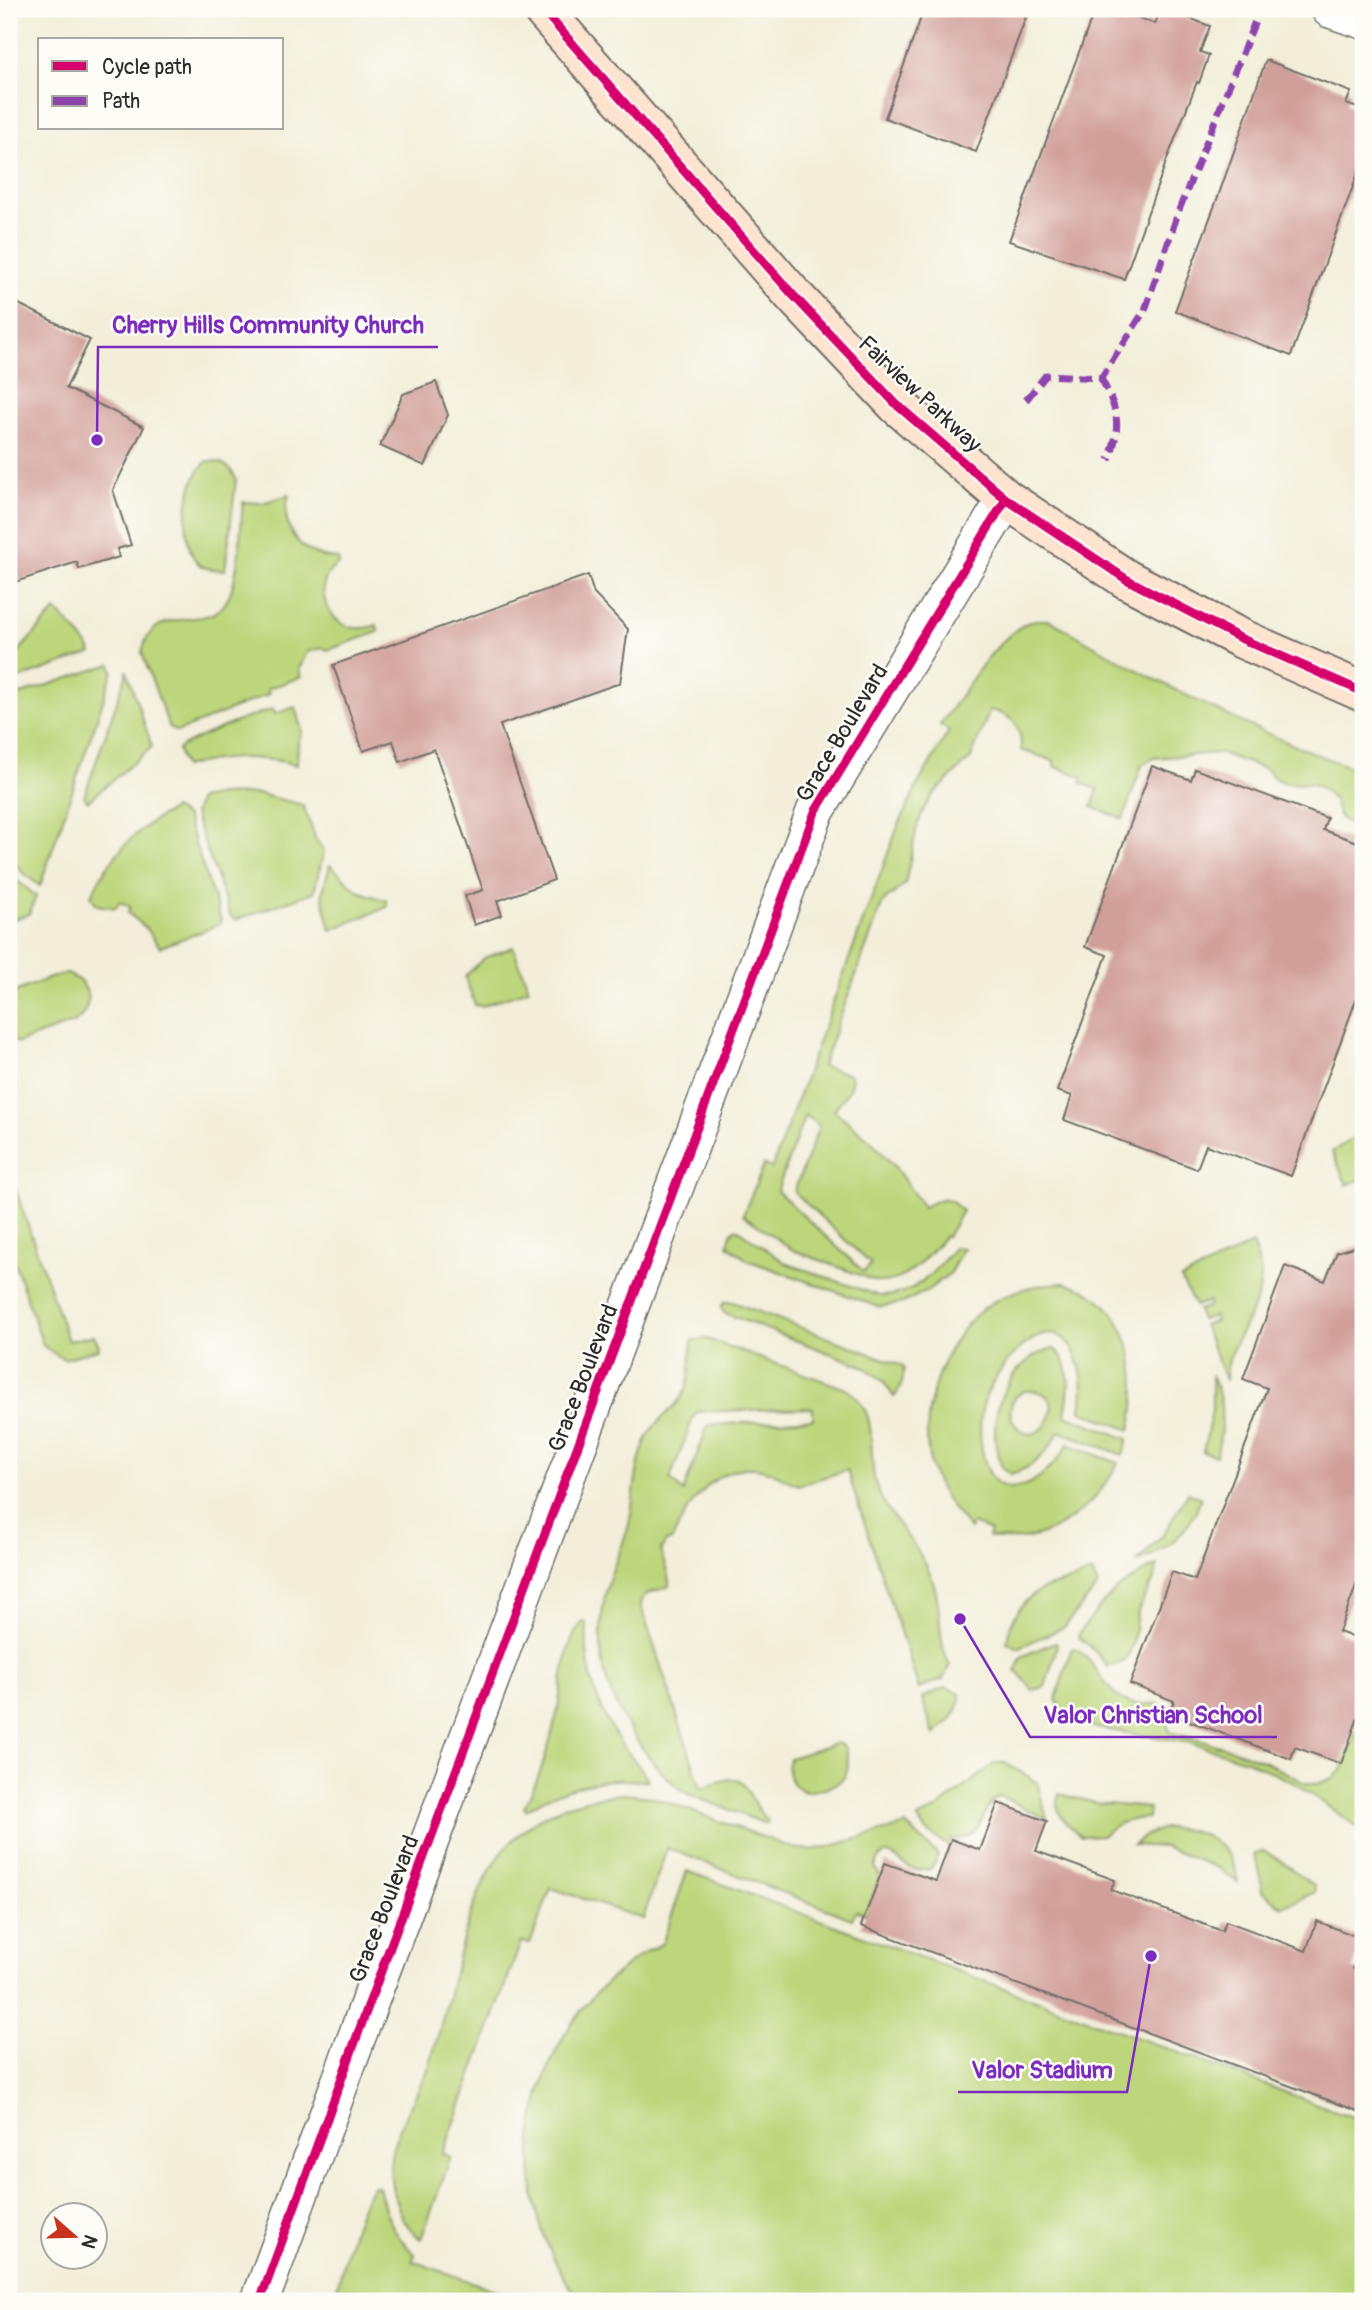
<svg xmlns="http://www.w3.org/2000/svg" width="1372" height="2310" viewBox="0 0 1372 2310" font-family="Pangolin,sans-serif">
	<style>
		.green { fill: #bdd67b; stroke: #748053; stroke-width: 2; fill-rule: evenodd }
		.building { fill: #d19f9a }
		.lines { fill: none; stroke-linecap: round; stroke-linejoin: round }
		.street-casing { stroke: #716f68; stroke-width: 40 }
		.secondary-casing { stroke: #716f68; stroke-width: 42 }
		.street { stroke: #fff; stroke-width: 37 }
		.secondary { stroke: #fde4d1; stroke-width: 38 }
		.quiet { stroke: #8e44ad; stroke-width: 7; stroke-dasharray: 14 7; stroke-linecap: butt }
		.cycleway-casing { stroke: #fdfcf7; stroke-width: 13 }
		.cycleway { stroke: #d6006c; stroke-width: 9 }
		.labels { text-anchor: middle; dominant-baseline: central; stroke-width: 5; stroke-linejoin: round; paint-order: stroke }
		.street-label { font-size: 23px; fill: #2b2b2b; stroke: #fdfcf7 }
		.leader { fill: none; stroke: #7b2cbf; stroke-width: 2.5 }
		.callout-dot { fill: #7b2cbf; stroke: #fdfcf7; stroke-width: 2.5 }
		.callout-label { font-size: 24px; text-anchor: middle; font-weight: bold; fill: #7b2cbf; stroke: #fdfcf7; stroke-width: 5; stroke-linejoin: round; paint-order: stroke }
	</style>
	<rect width="100%" height="100%" fill="#fdfcf7"/>
	<filter id="ink" filterUnits="userSpaceOnUse"><feTurbulence type="fractalNoise" baseFrequency=".0143" numOctaves="2"/><feDisplacementMap in="SourceGraphic" scale="14" xChannelSelector="R" yChannelSelector="G"/><feConvolveMatrix kernelMatrix="1 2 1 2 8 2 1 2 1" color-interpolation-filters="sRGB"/></filter>
	<filter id="wash" filterUnits="userSpaceOnUse"><feTurbulence type="fractalNoise" baseFrequency=".00686" numOctaves="4" result="noise"/><feDisplacementMap in="SourceGraphic" scale="28" xChannelSelector="R" yChannelSelector="G"/><feGaussianBlur stdDeviation="1.57" result="paint"/><feColorMatrix in="noise" values="0 0 0 0 0 0 0 0 0 0 0 0 0 0 0 0 0 1.4 0 .05"/><feComposite in="paint" operator="in"/></filter>
	<g filter="url(#wash)">
		<rect width="100%" height="100%" fill="#f2eed9"/>
		<g class="green">
			<path d="M208 461C222 461 232 467 236 480L225 570C217 569 205 570 199 564 178 546 185 475 208 461Z"/>
			<path d="M289 495C278 531 303 557 338 559L339 564C312 579 323 618 349 627 359 630 368 628 377 625L378 632 328 650 322 648 307 652 299 669 301 677 267 689 269 694 177 732 169 727 142 653C151 604 200 629 221 608 240 591 240 528 243 502L262 503Z"/>
			<path d="M56 610C68 624 84 637 92 653L9 682V662Z"/>
			<path d="M1035 620H1049L1062 627C1158 684 1258 734 1363 772V829L1342 820 1338 814 1334 800 1322 788 1312 784 1285 783 1276 779 1265 769 1220 753 1154 758 1142 765 1123 819 1092 807 1098 789 1081 783 1083 777 1054 766V761L1021 750C1022 726 1013 715 990 710L971 758 933 795 924 809 917 827 905 884 883 902 822 1066 849 1074 852 1078 849 1090 834 1110 871 1141 895 1167 923 1207 943 1198 952 1201 962 1211 947 1237 945 1236C926 1256 908 1284 878 1282L793 1250 743 1215 764 1165 772 1168 897 829 918 784 949 731 940 725C963 694 999 630 1035 620ZM805 1115 819 1126 794 1192 871 1264 864 1272 777 1191Z"/>
			<path d="M111 664 113 671 40 886 22 872 9 857V698Z"/>
			<path d="M127 672 152 747 88 801 84 797Z"/>
			<path d="M295 707 302 731 298 743 297 765C260 755 220 756 184 767L178 750 182 746C211 731 242 719 273 709L275 714Z"/>
			<path d="M258 794 303 805 316 840 324 851 314 892 235 920 230 915 194 814 199 799 222 795Z"/>
			<path d="M174 809 186 817 221 920 219 925 160 947 145 927 128 913 130 906 119 902 116 908 97 905 91 896C108 858 137 827 174 809Z"/>
			<path d="M330 865 358 891 387 901V907L331 930 322 894Z"/>
			<path d="M9 874 36 896 29 914 9 921Z"/>
			<path d="M513 947 529 989 482 1006 475 1005 465 976 484 958Z"/>
			<path d="M67 974C91 983 95 1007 75 1022L18 1043 9 1038V994L58 975Z"/>
			<path d="M1363 1126V1178L1347 1185 1332 1152 1353 1138Z"/>
			<path d="M9 1171 68 1341 94 1335 99 1346 98 1349 64 1359 48 1350 43 1345 9 1247Z"/>
			<path d="M736 1228 786 1263 879 1296C912 1298 936 1271 955 1247L963 1248 950 1273 928 1290 903 1303 879 1307 747 1260 728 1245 731 1233Z"/>
			<path d="M1252 1244C1256 1255 1261 1265 1261 1277 1261 1311 1226 1341 1226 1381L1203 1325 1216 1321 1215 1316 1201 1320 1198 1310 1209 1306V1301L1195 1306 1181 1279Z"/>
			<path d="M1065 1283C1131 1298 1144 1375 1130 1430L1081 1411C1084 1391 1084 1373 1075 1354 1050 1300 993 1370 984 1402 978 1423 979 1443 986 1465 1003 1514 1053 1473 1068 1444L1118 1463C1093 1511 1045 1550 988 1537L990 1531 973 1523 970 1529C955 1512 942 1496 934 1475 914 1423 940 1342 984 1308 1007 1291 1037 1284 1065 1283Z"/>
			<path d="M725 1302H733L903 1366C905 1375 901 1390 894 1397L883 1381 863 1366 724 1313 721 1307Z"/>
			<path d="M707 1339 846 1389C881 1411 867 1448 875 1482 882 1507 901 1526 915 1547 923 1558 930 1572 934 1585 943 1611 936 1639 950 1665L943 1679 919 1689 847 1470 799 1485C784 1480 771 1469 754 1468 714 1465 685 1508 672 1540L666 1542 661 1550C662 1562 670 1574 669 1586 657 1593 642 1589 641 1606L701 1788C711 1785 724 1778 734 1779 749 1780 753 1811 768 1821L766 1824 688 1794C670 1783 655 1766 643 1749 606 1698 593 1658 605 1595 610 1570 623 1548 629 1524 635 1495 635 1463 648 1436 657 1418 677 1409 685 1391 693 1374 688 1357 693 1340ZM813 1408V1419L708 1425 683 1492 670 1479 693 1418 697 1412Z"/>
			<path d="M1053 1348C1074 1361 1069 1395 1065 1415L1128 1439 1123 1455 1059 1431C1049 1452 1032 1469 1010 1474 1001 1469 999 1460 997 1450 988 1408 1010 1361 1053 1348ZM1024 1391C1080 1386 1038 1461 1014 1423 1006 1410 1012 1397 1024 1391Z"/>
			<path d="M1212 1377C1225 1400 1223 1431 1216 1456L1203 1452 1212 1411Z"/>
			<path d="M1188 1493 1201 1498C1188 1535 1170 1547 1136 1563L1163 1535Z"/>
			<path d="M1157 1565C1156 1584 1142 1596 1137 1615 1134 1629 1135 1644 1127 1657 1122 1664 1116 1664 1108 1667L1092 1648 1078 1637 1079 1634C1102 1599 1120 1584 1157 1565Z"/>
			<path d="M1092 1572 1098 1586 1064 1627 1018 1648 1007 1642C1009 1620 1023 1597 1044 1589 1060 1582 1077 1581 1092 1572Z"/>
			<path d="M584 1621 587 1625C584 1668 597 1709 622 1745 630 1756 642 1768 648 1780 638 1782 625 1779 615 1780 582 1782 553 1792 526 1810L524 1807C540 1780 549 1745 557 1714 563 1687 563 1640 584 1621Z"/>
			<path d="M1052 1643H1056L1057 1646 1045 1687 1033 1690 1016 1670 1021 1657Z"/>
			<path d="M1075 1648C1098 1662 1104 1695 1131 1703 1140 1706 1150 1703 1159 1704L1170 1732 1234 1750 1266 1762 1305 1783 1317 1784 1333 1778 1342 1770 1360 1722 1363 1723V1827H1357L1298 1785 1249 1761 1191 1743 1097 1728 1063 1715 1056 1699 1071 1650Z"/>
			<path d="M946 1687 960 1693C961 1713 949 1722 934 1735L922 1698Z"/>
			<path d="M837 1743 844 1746C857 1781 836 1787 806 1792 792 1787 783 1771 790 1758Z"/>
			<path d="M995 1763H1005L1037 1782 1047 1819 1000 1796C984 1803 984 1828 968 1836 962 1839 957 1838 951 1839L948 1846 925 1830 918 1820V1818L937 1809Z"/>
			<path d="M622 1794 653 1797 793 1848 810 1850 828 1847 906 1825 938 1855 936 1862 930 1869C924 1870 918 1871 912 1869 899 1863 883 1839 875 1868L880 1876 866 1914 856 1911 852 1919 667 1848 643 1919 551 1888 530 1944 521 1942 443 2154 451 2157 421 2239C398 2222 388 2185 391 2157 395 2129 417 2096 428 2069 453 2000 460 1899 509 1844 540 1810 577 1799 622 1794Z"/>
			<path d="M1059 1794 1096 1803 1149 1808 1148 1818C1131 1818 1115 1823 1103 1835L1081 1836C1069 1825 1051 1813 1059 1794Z"/>
			<path d="M1164 1828C1200 1828 1234 1843 1238 1883L1218 1868 1164 1847 1133 1845 1146 1835Z"/>
			<path d="M1263 1851 1277 1858 1314 1886 1315 1892 1283 1907 1262 1891 1260 1873 1254 1854Z"/>
			<path d="M687 1871 1363 2121V2301H581C504 2207 519 2066 605 1984 623 1968 640 1953 662 1944Z"/>
			<path d="M374 2186 379 2187C386 2216 392 2234 415 2254L413 2261 525 2301H334C340 2276 357 2202 374 2186Z"/>
		</g>
		<g id="blocks">
			<g class="building">
				<path d="M924 9H1029L976 152 885 118Z"/>
				<path d="M1095 9H1115L1155 24 1161 9H1166L1210 26 1200 52 1209 55 1199 83 1197 82 1166 162 1124 279 1009 241Z"/>
				<path d="M1266 60 1351 92 1346 104 1363 110V159L1291 356 1175 311 1219 194Z"/>
				<path d="M9 299 90 340 66 388 144 427 113 490 131 545 117 549 119 557 79 569 77 562 9 584Z"/>
				<path d="M436 382 448 415 425 466 380 446 403 394Z"/>
				<path d="M588 575 594 594 628 629 620 683 500 725 554 880 497 901 502 915 474 925 465 896 483 890 434 749 400 762 393 741 363 751 333 665Z"/>
				<path d="M1152 766 1191 780 1195 769 1327 818 1323 830 1363 844V981L1291 1176 1206 1145 1197 1169 1064 1120 1072 1096 1057 1091 1107 955 1085 947Z"/>
				<path d="M1363 1244V1567L1339 1632 1363 1641V1704L1341 1764 1295 1747 1291 1759 1168 1713 1174 1701 1130 1684 1172 1572 1195 1580 1267 1388 1243 1379 1285 1266 1325 1281 1337 1252Z"/>
				<path d="M998 1803 1047 1821 1036 1851 1115 1880 1111 1890 1222 1931 1226 1921 1306 1951 1317 1921 1363 1939 1353 1969 1363 1973V2113L861 1926 885 1863 936 1881 951 1839 980 1850Z"/>
			</g>
		</g>
	</g>
	<g filter="url(#ink)">
		<use href="#blocks" fill-opacity="0" stroke="#716f68" stroke-width="2"/>
		<g class="lines">
			<g class="street-casing">
				<g id="street">
					<path d="M1330 9 1363 20"/>
					<path d="M260 2301 374 1990 815 812 1006 499"/>
				</g>
			</g>
			<g class="secondary-casing">
				<path id="secondary" d="M542 9 793 295 897 405 1006 499 1126 579 1240 638 1363 692"/>
			</g>
			<use href="#street" class="street"/>
			<use href="#secondary" class="secondary"/>
			<g class="quiet">
				<path d="M1101 378C1118 412 1122 423 1109 460"/>
				<path d="M1026 400 1046 375 1101 378 1145 310 1179 210 1260 9"/>
			</g>
			<g class="cycleway-casing">
				<g id="cycleway">
					<path d="M542 9 793 295 897 405 1006 499 1126 579 1240 638 1363 692"/>
					<path d="M260 2301 374 1990 815 812 1006 499"/>
				</g>
			</g>
			<use href="#cycleway" class="cycleway"/>
		</g>
	</g>
	<g class="labels">
		<g class="street-label">
			<text transform="translate(920 394) rotate(43)">Fairview Parkway</text>
			<text transform="translate(842 733) rotate(-59)">Grace Boulevard</text>
			<text transform="translate(583 1378) rotate(-69)">Grace Boulevard</text>
			<text transform="translate(384 1909) rotate(-69)">Grace Boulevard</text>
		</g>
	</g>
	<path class="leader" d="M97 440L98 347H438M960 1619L1030 1737H1277M1151 1956L1127 2092H958"/>
	<g class="callout-dot">
		<circle cx="97" cy="440" r="7"/>
		<circle cx="960" cy="1619" r="7"/>
		<circle cx="1151" cy="1956" r="7"/>
	</g>
	<g class="callout-label">
		<text x="268" y="333">Cherry Hills Community Church</text>
		<text x="1153" y="1723">Valor Christian School</text>
		<text x="1042" y="2078">Valor Stadium</text>
	</g>
	<rect width="1372" height="2310" fill="none" stroke="#fdfcf7" stroke-width="35"/>
	<rect x="38" y="38" width="245" height="91" fill="#fdfcf7" stroke="#a9a8a5" stroke-width="2"/>
	<rect x="52" y="61" width="35" height="10" fill="#d6006c" stroke="#a9a8a5" stroke-width="2"/>
	<text x="102" y="74" font-size="21" fill="#2b2b2b">Cycle path</text>
	<rect x="52" y="96" width="35" height="10" fill="#8e44ad" stroke="#a9a8a5" stroke-width="2"/>
	<text x="102" y="108" font-size="21" fill="#2b2b2b">Path</text>
	<g transform="translate(74 2236) rotate(110)"><circle r="33" fill="#fdfcf7" stroke="#a9a8a5" stroke-width="2"/>
	<path d="M0-5L12 26L0 18L-12 26Z" fill="#c8321e"/>
	<text y="-10" font-size="19" font-weight="bold" text-anchor="middle" fill="#2b2b2b">N</text>
	</g>
</svg>
